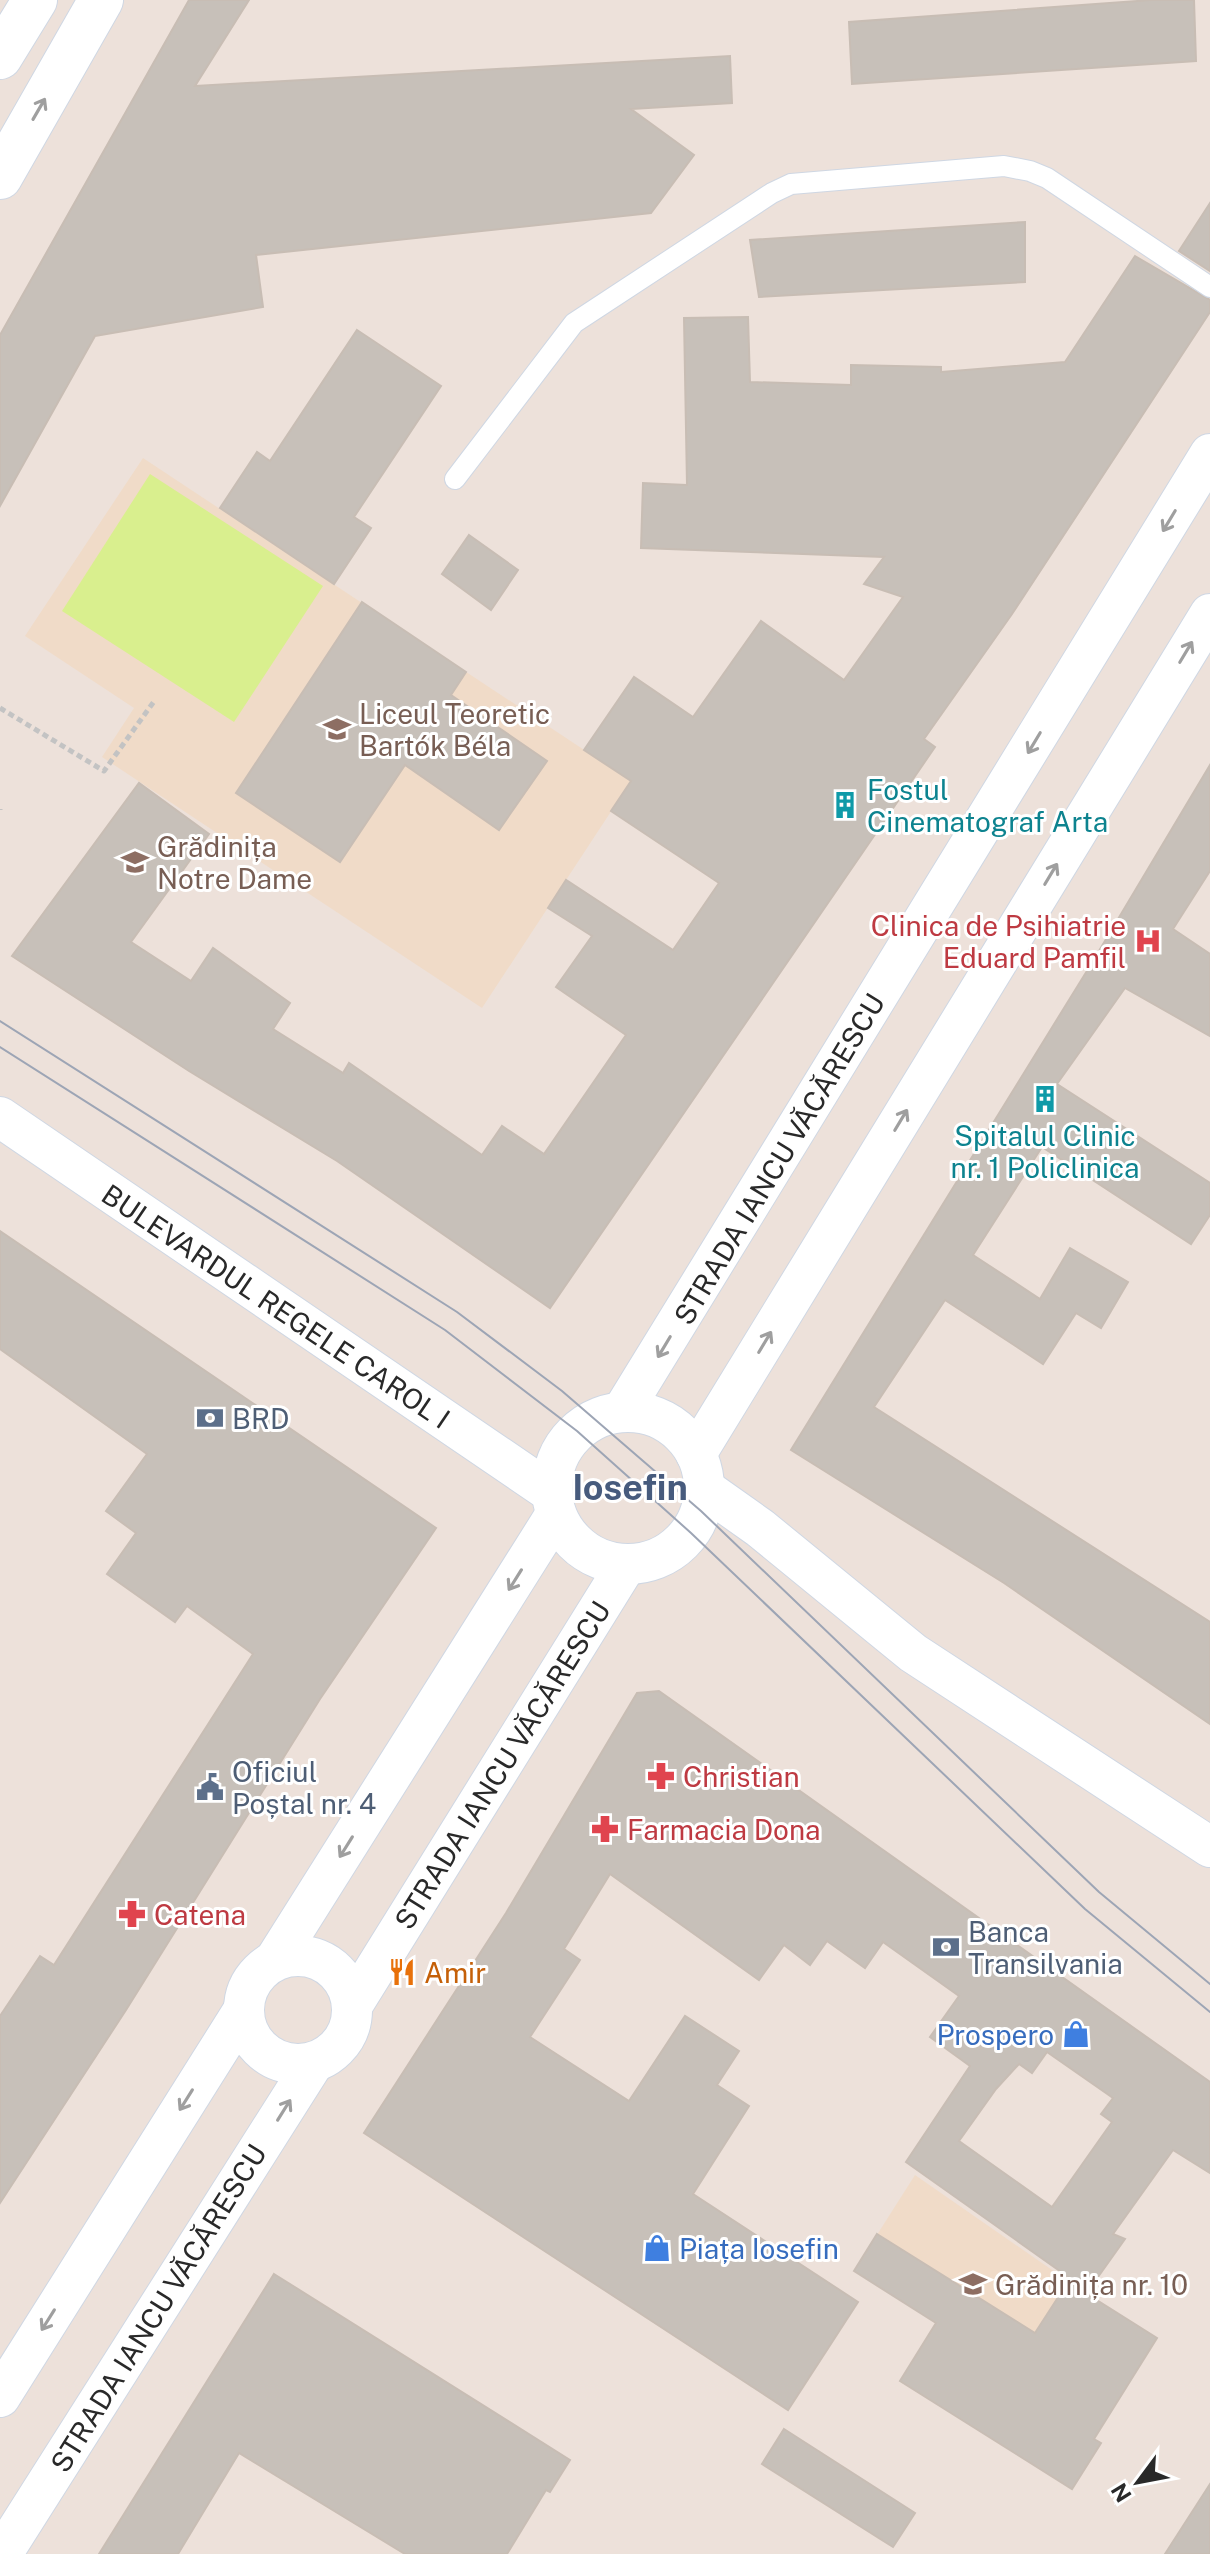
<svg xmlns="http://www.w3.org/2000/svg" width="1210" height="2554" viewBox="0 0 1210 2554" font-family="'Public Sans',sans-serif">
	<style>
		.education { fill: #f0dbc8 }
		.pitch { fill: #d9ef8e }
		.building { fill: #c7c0b9; stroke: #c8bdb4; stroke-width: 2; fill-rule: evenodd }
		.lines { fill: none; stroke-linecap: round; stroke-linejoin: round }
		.lane-casing { stroke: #cfd7e3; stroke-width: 22 }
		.street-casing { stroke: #cfd7e3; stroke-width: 42 }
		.secondary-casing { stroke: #cfd7e3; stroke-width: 46 }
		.path { stroke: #c3c3c3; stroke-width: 5; stroke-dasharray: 6 4; stroke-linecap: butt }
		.lane { stroke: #fff; stroke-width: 20 }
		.street { stroke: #fff; stroke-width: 40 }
		.secondary { stroke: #fff; stroke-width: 44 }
		.tram { stroke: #9da5b5; stroke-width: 2 }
		.oneway { stroke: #9f9f9f }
		.labels { text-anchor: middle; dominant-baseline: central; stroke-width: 6; stroke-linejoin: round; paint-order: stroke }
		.education-label { font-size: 28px; fill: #785e54; stroke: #fff; text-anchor: start }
		.culture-label { font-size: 28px; fill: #0d838f; stroke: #fff; text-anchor: start }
		.health-label { font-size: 28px; fill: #be3a42; stroke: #fff; text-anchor: start }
		.street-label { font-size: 28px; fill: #292929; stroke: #fff }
		.service-label { font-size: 28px; fill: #4e5e75; stroke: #fff; text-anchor: start }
		.food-label { font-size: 28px; fill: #c56008; stroke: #fff; text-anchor: start }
		.shop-label { font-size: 28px; fill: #366cbe; stroke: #fff; text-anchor: end }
		.district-label { font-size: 36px; font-weight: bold; fill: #475b7d; stroke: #fff }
	</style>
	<rect width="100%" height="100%" fill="#ede1da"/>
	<g class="education">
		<path d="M143 458 631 781 482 1008 102 757 134 708 25 636Z"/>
		<path d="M915 2175 1091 2297 1073 2410 854 2271Z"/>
	</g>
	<path class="pitch" d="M150 474 323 586 234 722 62 611Z"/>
	<g class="building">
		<path d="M189 0H249L195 86 730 56 732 103 631 109 694 155 651 213 256 255 263 307 95 336 0 506V335Z"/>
		<path d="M1151 0H1194L1196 61 852 84 849 22Z"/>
		<path d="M1210 203V271L1179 251Z"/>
		<path d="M1025 222V282L759 297 750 240Z"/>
		<path d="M1135 256 1210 300V312L1012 614 924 739 935 747 550 1308 337 1161 189 1071 12 956 139 783 209 834 131 942 191 981 213 948 290 1003 273 1029 343 1073 349 1063 482 1155 502 1126 544 1154 626 1035 556 987 592 936 548 908 566 880 673 950 719 883 611 811 631 781 584 750 634 677 693 717 761 621 844 680 903 597 864 584 884 557 641 548 643 483 687 485 684 318 748 317 750 382 851 385V365L941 367V372L1065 362Z"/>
		<path d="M357 330 441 386 354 517 371 528 334 584 220 508 257 452 270 461Z"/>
		<path d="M469 535 518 570 491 610 442 574Z"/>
		<path d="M362 602 466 672 451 695 547 761 499 830 405 765 340 862 236 793Z"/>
		<path d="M1210 765V871L1173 929 1210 954V1036L1125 988 1057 1084 1210 1183V1215L1191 1244 1042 1147 973 1255 1040 1299 1070 1248 1128 1282 1101 1328 1076 1313 1043 1364 945 1300 874 1407 1210 1622V1724L1004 1583 791 1450 1090 966Z"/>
		<path d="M0 1231 436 1528 320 1699 126 2010 0 2203V2016L40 1956 54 1965 253 1654 187 1606 175 1622 107 1574 136 1533 106 1511 147 1454 0 1349Z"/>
		<path d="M659 1691 1210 2082V2173L1173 2150 1113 2234 1125 2239 1088 2291 906 2162 970 2066 930 2037 959 1996 883 1942 865 1968 827 1941 810 1965 784 1945 759 1980 610 1874 564 1949 580 1960 530 2037 629 2101 685 2016 739 2051 717 2085 749 2106 693 2194 858 2302 788 2410 364 2133 506 1913 637 1693ZM1047 2052 1113 2098 1101 2114 1112 2122 1052 2207 959 2141 996 2089 1019 2064 1032 2073Z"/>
		<path d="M877 2234 1035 2333 1068 2282 1157 2338 1094 2439 1101 2443 1072 2489 900 2381 936 2323 854 2271Z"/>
		<path d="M274 2274 570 2460 550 2492 546 2490 507 2554H405L239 2453 178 2554H99Z"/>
		<path d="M784 2429 915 2513 893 2547 762 2464Z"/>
		<path d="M1210 2484V2554H1165Z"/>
	</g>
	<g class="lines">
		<g class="lane-casing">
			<path id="lane" d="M455 479 574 323 772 193 791 184 1004 166 1030 171 1047 178 1210 287"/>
		</g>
		<g class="street-casing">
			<g id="street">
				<path d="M0 1117 552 1493"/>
				<circle cx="628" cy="1488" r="76"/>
				<path d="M622 1412 1210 454"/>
				<path d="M696 1454 1210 614"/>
				<path d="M705 1489 760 1528 913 1653 1210 1847"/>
				<circle cx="298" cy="2010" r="54"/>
				<path d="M275 1960 556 1514"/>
				<path d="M352 2006 626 1565"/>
				<path d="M0 2397 243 2011"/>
				<path d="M2 2554 314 2062"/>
			</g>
		</g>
		<g class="secondary-casing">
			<g id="secondary">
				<path d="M0 57 35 0"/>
				<path d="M0 177 101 0"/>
			</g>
		</g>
		<g class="path">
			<path d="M0 708 104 771 155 700"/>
			<path d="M0 809V810"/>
		</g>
		<use href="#lane" class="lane"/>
		<use href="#street" class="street"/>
		<use href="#secondary" class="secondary"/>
		<g class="tram">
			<path d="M0 1021 457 1312 562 1391 701 1511 1099 1892 1210 1984"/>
			<path d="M0 1047 445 1330 577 1431 691 1533 1085 1909 1210 2012"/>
		</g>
	</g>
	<defs><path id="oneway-shaft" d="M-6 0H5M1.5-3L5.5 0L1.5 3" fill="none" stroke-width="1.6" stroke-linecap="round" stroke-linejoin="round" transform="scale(2)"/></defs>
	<g class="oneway">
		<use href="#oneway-shaft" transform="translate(39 109) rotate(-60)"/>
		<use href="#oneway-shaft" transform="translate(1169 521) rotate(121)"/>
		<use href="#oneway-shaft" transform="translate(1186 652) rotate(-59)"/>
		<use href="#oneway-shaft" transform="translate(1034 743) rotate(121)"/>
		<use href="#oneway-shaft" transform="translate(1051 874) rotate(-59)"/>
		<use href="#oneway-shaft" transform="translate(901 1120) rotate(-59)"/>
		<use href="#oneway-shaft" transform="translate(765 1342) rotate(-59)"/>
		<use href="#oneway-shaft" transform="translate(664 1347) rotate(121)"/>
		<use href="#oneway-shaft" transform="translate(515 1580) rotate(122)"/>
		<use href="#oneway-shaft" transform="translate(346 1847) rotate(122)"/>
		<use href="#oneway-shaft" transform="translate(186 2100) rotate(122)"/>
		<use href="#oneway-shaft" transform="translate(284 2110) rotate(-58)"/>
		<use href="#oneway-shaft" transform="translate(48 2320) rotate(122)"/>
	</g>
	<defs>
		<g id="school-bare" transform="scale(2.16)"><path d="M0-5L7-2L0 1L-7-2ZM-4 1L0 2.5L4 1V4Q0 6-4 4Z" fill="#8d6e63" stroke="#fff" stroke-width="2.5" paint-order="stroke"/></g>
		<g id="building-bare" transform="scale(2.16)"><path d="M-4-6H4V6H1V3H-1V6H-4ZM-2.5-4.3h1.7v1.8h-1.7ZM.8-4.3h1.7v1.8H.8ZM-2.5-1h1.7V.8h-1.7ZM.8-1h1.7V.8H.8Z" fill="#0f9aa8" stroke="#fff" stroke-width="2.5" paint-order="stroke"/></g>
		<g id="hospital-bare" transform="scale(2.16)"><path d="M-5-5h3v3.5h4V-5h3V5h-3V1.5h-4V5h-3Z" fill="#e0444e" stroke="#fff" stroke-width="2.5" paint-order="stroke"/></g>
		<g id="bank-bare" transform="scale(2.16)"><path d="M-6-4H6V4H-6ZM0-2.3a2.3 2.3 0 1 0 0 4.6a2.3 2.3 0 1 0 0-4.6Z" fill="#5c6f8a" stroke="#fff" stroke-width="2.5" paint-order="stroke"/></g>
		<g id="pharmacy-bare" transform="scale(2.16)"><path d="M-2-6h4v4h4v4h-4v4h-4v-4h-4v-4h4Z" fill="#e0444e" stroke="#fff" stroke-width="2.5" paint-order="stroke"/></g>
		<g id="civic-bare" transform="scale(2.16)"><path d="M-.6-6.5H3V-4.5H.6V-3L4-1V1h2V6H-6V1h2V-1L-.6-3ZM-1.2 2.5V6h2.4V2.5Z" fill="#5c6f8a" stroke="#fff" stroke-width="2.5" paint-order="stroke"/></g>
		<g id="restaurant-bare" transform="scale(2.16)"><path d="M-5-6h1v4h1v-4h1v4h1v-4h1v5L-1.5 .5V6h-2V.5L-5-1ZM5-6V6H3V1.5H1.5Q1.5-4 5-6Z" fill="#e8710a" stroke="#fff" stroke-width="2.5" paint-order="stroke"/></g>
		<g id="shop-bare" transform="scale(2.16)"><path d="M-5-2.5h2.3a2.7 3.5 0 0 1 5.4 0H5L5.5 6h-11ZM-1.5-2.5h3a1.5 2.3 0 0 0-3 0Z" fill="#3f7fe0" stroke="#fff" stroke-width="2.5" paint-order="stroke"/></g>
	</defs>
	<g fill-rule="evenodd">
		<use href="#school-bare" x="337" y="729"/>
		<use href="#building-bare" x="845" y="805"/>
		<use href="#school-bare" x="135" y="862"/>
		<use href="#hospital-bare" x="1148" y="941"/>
		<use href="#building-bare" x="1045" y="1099"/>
		<use href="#bank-bare" x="210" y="1418"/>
		<use href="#pharmacy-bare" x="661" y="1776"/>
		<use href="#civic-bare" x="210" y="1787"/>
		<use href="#pharmacy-bare" x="605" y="1829"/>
		<use href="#pharmacy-bare" x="132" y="1914"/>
		<use href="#bank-bare" x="946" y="1947"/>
		<use href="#restaurant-bare" x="402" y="1972"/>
		<use href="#shop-bare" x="1076" y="2034"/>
		<use href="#shop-bare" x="657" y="2248"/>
		<use href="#school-bare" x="973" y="2284"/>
	</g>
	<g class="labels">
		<g class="education-label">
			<text x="359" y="713">Liceul Teoretic<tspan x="359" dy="32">Bartók Béla</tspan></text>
			<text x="157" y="846">Grădinița<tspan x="157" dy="32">Notre Dame</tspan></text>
			<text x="995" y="2284">Grădinița nr. 10</text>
		</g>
		<g class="culture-label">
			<text x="867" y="789">Fostul<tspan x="867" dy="32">Cinematograf Arta</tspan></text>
			<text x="1045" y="1135" text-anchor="middle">Spitalul Clinic<tspan x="1045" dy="32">nr. 1 Policlinica</tspan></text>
		</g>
		<g class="health-label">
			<text x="1126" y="925" text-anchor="end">Clinica de Psihiatrie<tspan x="1126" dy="32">Eduard Pamfil</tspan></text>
			<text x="683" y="1776">Christian</text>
			<text x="627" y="1829">Farmacia Dona</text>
			<text x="154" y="1914">Catena</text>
		</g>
		<g class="street-label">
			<text transform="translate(779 1159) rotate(-59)">STRADA IANCU VĂCĂRESCU</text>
			<text transform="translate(276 1306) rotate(34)">BULEVARDUL REGELE CAROL I</text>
			<text transform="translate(502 1765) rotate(-58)">STRADA IANCU VĂCĂRESCU</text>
			<text transform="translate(158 2308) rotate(-58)">STRADA IANCU VĂCĂRESCU</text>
		</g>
		<g class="service-label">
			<text x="232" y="1418">BRD</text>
			<text x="232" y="1771">Oficiul<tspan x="232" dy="32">Poștal nr. 4</tspan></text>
			<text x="968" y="1931">Banca<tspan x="968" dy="32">Transilvania</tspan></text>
		</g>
		<g class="food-label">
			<text x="424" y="1972">Amir</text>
		</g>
		<g class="shop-label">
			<text x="1054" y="2034">Prospero</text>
			<text x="679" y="2248" text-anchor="start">Piața Iosefin</text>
		</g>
		<g class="district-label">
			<text x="630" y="1487">Iosefin</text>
		</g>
	</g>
	<g transform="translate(1138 2482) rotate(238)" stroke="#ffffff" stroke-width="6" paint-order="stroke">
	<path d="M0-6L14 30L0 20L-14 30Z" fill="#292929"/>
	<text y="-12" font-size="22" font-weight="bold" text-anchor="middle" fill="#292929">N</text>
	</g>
</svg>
